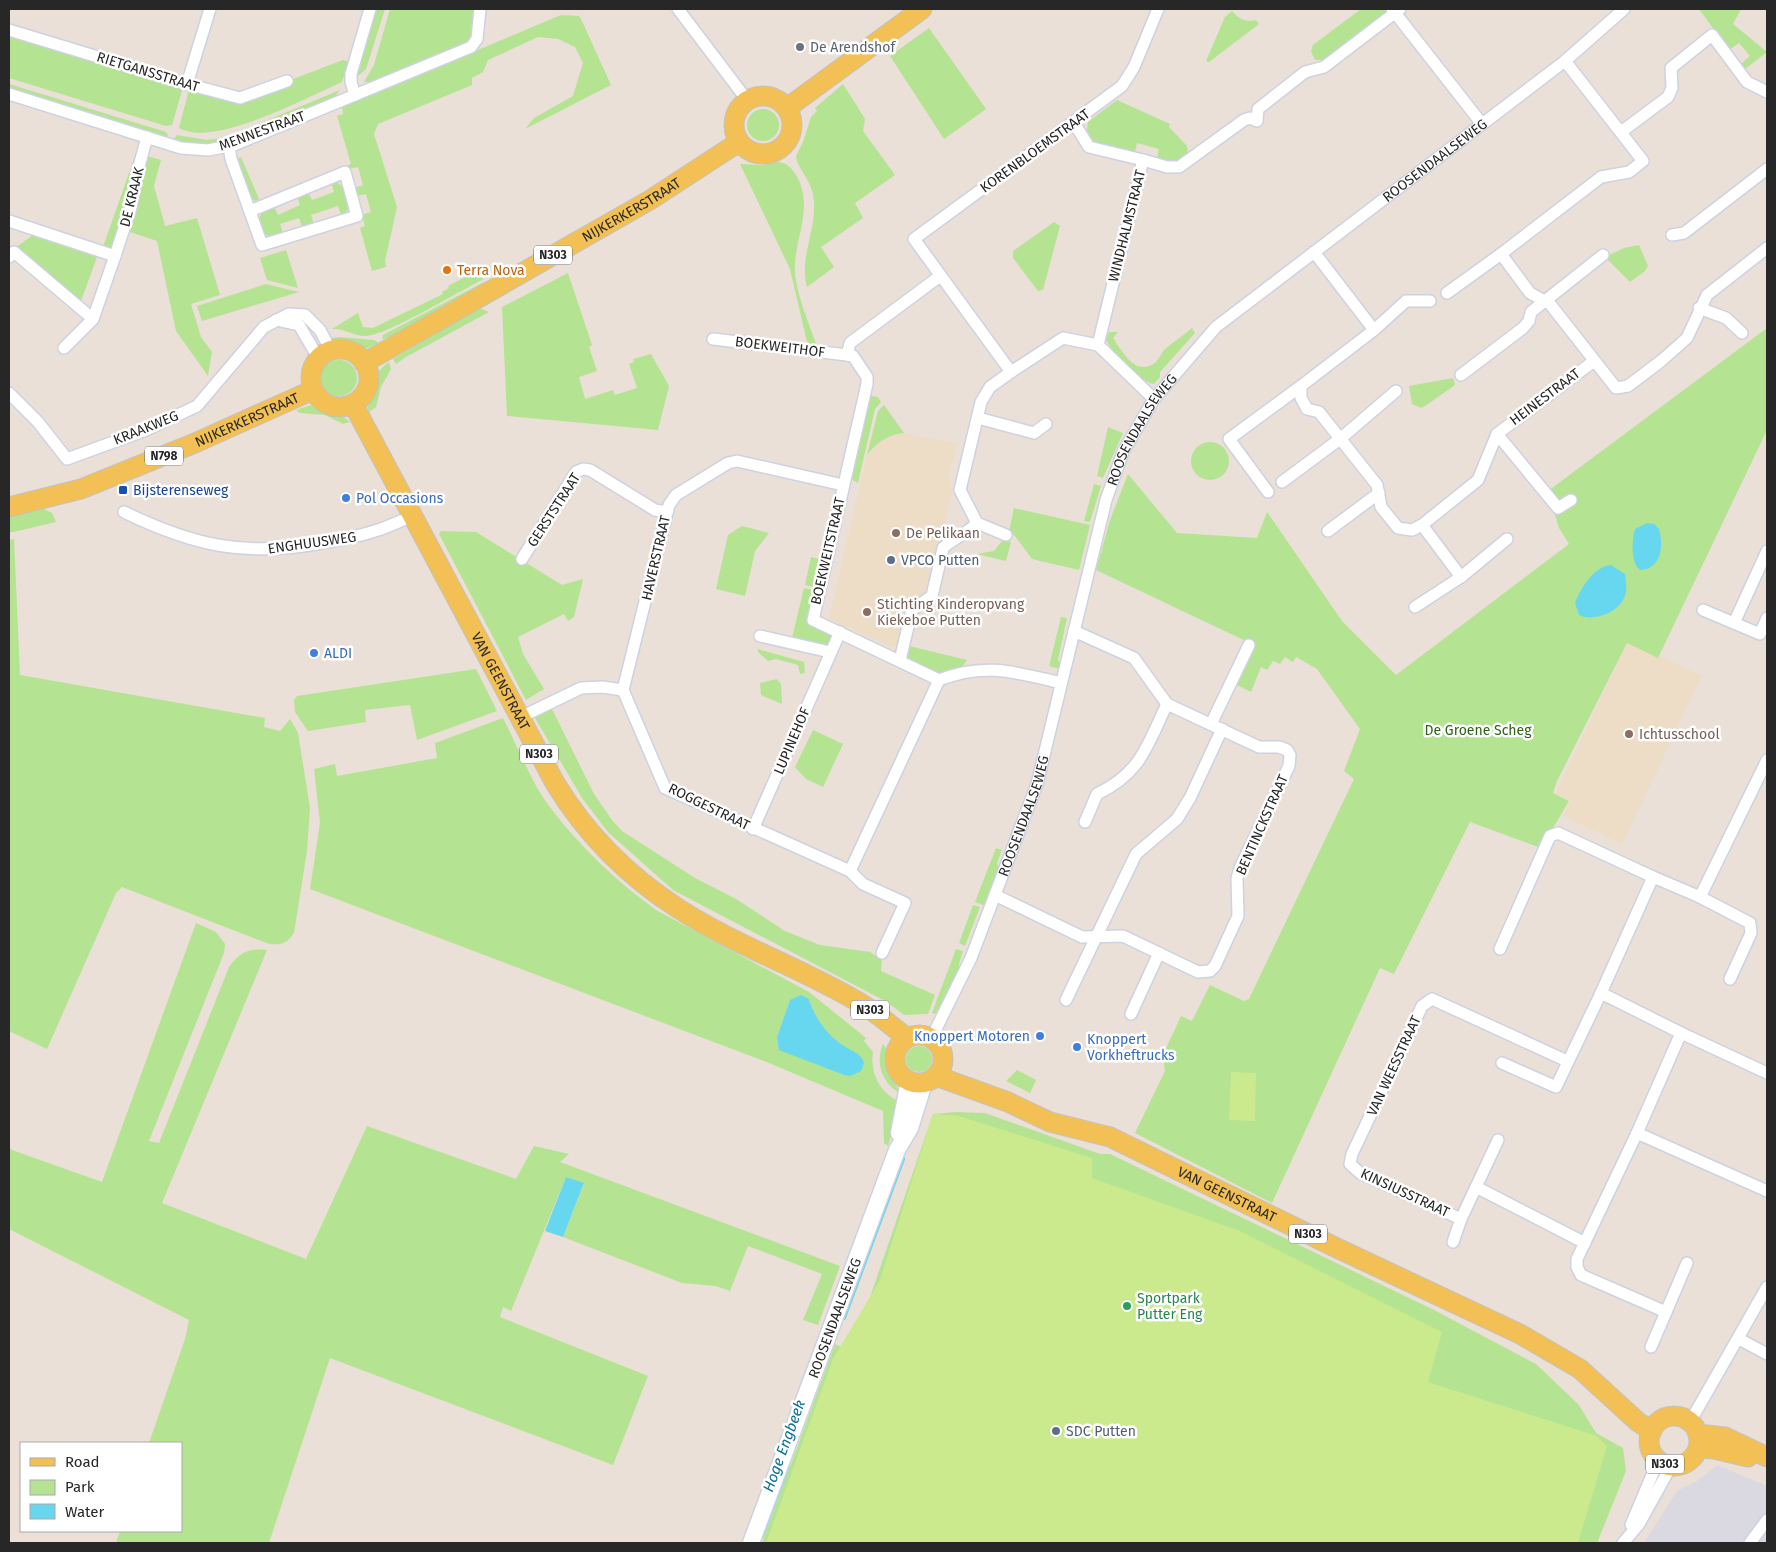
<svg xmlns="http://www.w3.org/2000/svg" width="1776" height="1552" viewBox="0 0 1776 1552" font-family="'Fira Sans',sans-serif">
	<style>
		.industrial { fill: #dad9e2 }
		.education { fill: #edddc6 }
		.green { fill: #b4e392; fill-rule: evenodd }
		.pitch { fill: #cbea8d }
		.water { fill: #67d7f0 }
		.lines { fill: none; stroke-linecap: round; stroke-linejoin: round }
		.stream { stroke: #67d7f0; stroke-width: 4 }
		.street-casing { stroke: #cdd2e1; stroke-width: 14 }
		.secondary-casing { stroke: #cdd2e1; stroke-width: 19 }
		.primary-casing { stroke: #c3c3c3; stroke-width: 21 }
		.street { stroke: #fff; stroke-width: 11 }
		.secondary { stroke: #fff; stroke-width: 16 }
		.primary { stroke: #f2c054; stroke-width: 19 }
		.worship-dot { fill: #6b7280; stroke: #fff; stroke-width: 2 }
		.food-dot { fill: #e8710a; stroke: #fff; stroke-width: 2 }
		.transit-dot { fill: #1a4fb4; stroke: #fff; stroke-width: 2 }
		.shop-dot { fill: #3f7fe0; stroke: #fff; stroke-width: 2 }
		.education-dot { fill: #8d6e63; stroke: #fff; stroke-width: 2 }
		.service-dot { fill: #5c6f8a; stroke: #fff; stroke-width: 2 }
		.leisure-dot { fill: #2e9e5b; stroke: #fff; stroke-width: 2 }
		.labels { text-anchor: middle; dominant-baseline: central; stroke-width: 5; stroke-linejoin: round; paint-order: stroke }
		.shield { fill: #fff; stroke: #686868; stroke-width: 1 }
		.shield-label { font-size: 12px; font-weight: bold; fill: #272727 }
		.worship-label { font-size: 14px; fill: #5b616d; stroke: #fff; text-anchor: start }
		.street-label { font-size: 14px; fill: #272727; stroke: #fff }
		.food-label { font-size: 14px; fill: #c56008; stroke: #fff; text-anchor: start }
		.transit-label { font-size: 14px; fill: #164399; stroke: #fff; text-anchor: start }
		.shop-label { font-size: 14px; fill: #366cbe; stroke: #fff; text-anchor: start }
		.education-label { font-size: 14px; fill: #785e54; stroke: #fff; text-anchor: start }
		.service-label { font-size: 14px; fill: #4e5e75; stroke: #fff; text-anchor: start }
		.park-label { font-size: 14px; fill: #2d6317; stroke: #fff }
		.leisure-label { font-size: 14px; fill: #27864d; stroke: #fff; text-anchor: start }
		.water-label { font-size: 15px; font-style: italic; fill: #0b7297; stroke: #fff }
	</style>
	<rect width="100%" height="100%" fill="#eae0d7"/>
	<path class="industrial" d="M1717 1465 1767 1486V1543H1644L1677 1491 1697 1481Z"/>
	<g class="education">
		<path d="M904 433 957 443 948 478 951 480 949 486 953 487 928 591 906 605 897 643 892 647 829 619 867 455 881 442 897 434Z"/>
		<path d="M1628 641 1702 676 1622 844 1563 816 1571 800 1556 793Z"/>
	</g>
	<g class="green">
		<path d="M375 9H385L366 69 357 77 356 73Z"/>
		<path d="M390 9H473L472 35 466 42 373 82H364L374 65Z"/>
		<path d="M1361 9H1384L1385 11V14L1325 60H1315L1311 51 1313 45Z"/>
		<path d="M1699 9H1741L1733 24 1767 52 1745 69 1741 64 1750 56 1739 43 1729 50Z"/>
		<path d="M1232 11C1239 19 1246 23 1256 20L1259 24 1209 62 1206 61 1225 17Z"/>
		<path d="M561 15 579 16 581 19 611 85 525 129 534 118 573 96 583 63 575 47 558 39 538 37 488 60 483 72 472 78V85L378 124 374 134 397 207 385 261 386 267 372 271 360 228 365 226 362 215 371 212 366 194 356 196 354 188 363 185 358 167 349 169 347 166 351 164 337 116 343 114 342 107Z"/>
		<path d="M929 28 986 109 944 139 890 56Z"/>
		<path d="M9 35 183 87 172 125 166 126 9 78Z"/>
		<path d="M343 60 349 62 342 82C306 98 213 148 179 128L189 89 239 104 289 85 288 81Z"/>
		<path d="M9 84 166 132 168 135 167 137 9 89Z"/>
		<path d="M843 84 865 119 863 131 895 175 855 203 863 218 821 247 834 267 807 287C799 259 816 231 814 202 813 180 798 171 796 156L803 142 811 117 817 111 815 108Z"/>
		<path d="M340 90 334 98C297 113 242 144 204 145 193 145 183 142 174 139L177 135 207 140 227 137Z"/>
		<path d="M1117 100 1170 124 1169 127 1187 146 1188 155 1176 162 1157 158 1159 149 1137 143 1135 152 1094 142 1087 131 1088 122Z"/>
		<circle cx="763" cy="125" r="16"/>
		<path d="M136 153 127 203 111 249 103 247Z"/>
		<path d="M147 156 161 160 154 186 165 226 197 218 220 295 191 304 201 337 212 352 208 376 176 331 157 241 130 232 140 196Z"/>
		<path d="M241 157 259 199 255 201 251 197 236 162V159Z"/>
		<path d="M778 162C787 163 791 167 796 175 817 211 789 244 796 281 800 303 810 326 817 347L808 346 790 269 740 164 762 165Z"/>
		<path d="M331 182H337L343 187 349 206 347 211 341 215 338 206 311 215 314 224 302 227 299 218 280 224 283 233 269 236 263 234 258 220 262 212 274 206 278 215 300 205 297 197 308 192 312 200 334 192Z"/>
		<path d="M1054 222 1060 226 1043 290 1038 291 1013 258V251Z"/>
		<path d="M33 235 97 257 81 301 15 248Z"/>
		<path d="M1639 245 1648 266 1645 271 1630 282 1605 257 1624 248Z"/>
		<path d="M286 250 298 288 267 280 260 258Z"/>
		<path d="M568 273 592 345 589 347 597 371 579 377 585 399 613 390 615 395 637 388 629 364 634 362 633 359 651 354 669 386 658 430 507 416 502 307Z"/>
		<path d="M471 274 484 279C459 291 388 335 366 336 353 336 344 328 332 329L358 313 363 327 373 328 443 294 442 292 449 288 448 286Z"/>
		<path d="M484 282 485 287 388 338 382 339 383 335Z"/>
		<path d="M266 284 299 292 202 321 197 306Z"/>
		<path d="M479 308 489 312 406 357 396 364 393 359Z"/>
		<path d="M1192 328 1195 333 1160 372V377L1154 384C1143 384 1109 350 1106 339L1109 332H1118L1113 338C1122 351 1135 377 1155 363 1159 359 1161 354 1164 350 1173 342 1183 336 1192 328Z"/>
		<path d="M1767 328V430L1658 658 1627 643 1557 781 1553 793 1569 801 1541 848 1470 822 1394 974 1380 968 1272 1203 1135 1133 1165 1071 1163 1055 1181 1016 1192 1021 1210 985 1244 1001 1249 999 1354 779 1344 771 1360 729 1317 669 1296 657 1293 662 1285 657 1280 664 1273 661 1267 670 1261 667 1251 692 1235 684 1252 644 1096 570 1110 520 1128 474 1177 533 1257 538 1267 512 1342 621 1396 675 1569 544 1559 528 1548 491Z"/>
		<path d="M340 337 374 340 379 343 363 350 333 345 331 338Z"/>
		<circle cx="339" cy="378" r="18"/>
		<path d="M389 362 391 369 381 387 376 407 369 412C363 394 374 372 389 362Z"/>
		<path d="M1453 378 1455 385 1425 406 1421 408 1412 404 1409 386Z"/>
		<path d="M871 396 878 397 881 402 875 409 858 483 849 478 869 397Z"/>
		<path d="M314 404 338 413 350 422 343 424 325 415 300 413 296 410Z"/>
		<path d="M884 405 904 433C889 434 876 443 867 455L878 411Z"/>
		<path d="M1108 427 1123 433 1103 478 1097 476Z"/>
		<circle cx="1210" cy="461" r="19"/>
		<path d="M1094 484 1101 486 1090 522 1084 521Z"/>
		<path d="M40 507 52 513 56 522 9 533V515Z"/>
		<path d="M1014 508 1090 525 1079 570 1032 559 1015 536 1009 532Z"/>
		<path d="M742 526 769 533 755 551 745 596 716 589 728 535Z"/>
		<path d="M441 531 476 532 562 585 583 579 574 617 568 621 564 614 518 637 523 654 544 689 526 700 439 534Z"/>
		<path d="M14 539 20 675 265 718 264 727 280 731 290 719 298 733 310 808 307 851 294 933C286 944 282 945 269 944L122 887 116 893 47 1049 9 1031V540Z"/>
		<path d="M1003 540 1011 542 1006 561 977 554 994 551Z"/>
		<path d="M811 557 820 559 814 587 805 585Z"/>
		<path d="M804 588 813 590 806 621 830 634 832 639 827 645 792 638Z"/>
		<path d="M1061 617 1067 618 1058 660 1061 664 1060 669 1049 666Z"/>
		<path d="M909 646 967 660 962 667 938 674 908 658Z"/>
		<path d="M758 649 804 662 805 673 800 674 798 665 776 659 768 661 758 652Z"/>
		<path d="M476 669 497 711 417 740 410 705 365 710 366 722 308 731 295 712 294 700 297 696Z"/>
		<path d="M777 679 781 684 782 704 761 695 760 683Z"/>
		<path d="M551 707 594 794 612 820 622 831 695 878 736 899 785 931 820 945 870 952 882 960 881 971 935 995 928 1014 904 1015 887 1002 673 890 608 832 582 798 535 718Z"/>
		<path d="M503 718C517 745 531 782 549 806 579 846 616 881 656 910L809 992 866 1038 864 1041 873 1052C870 1072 879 1092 898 1101V1111L888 1146 884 1143 883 1111 769 1063 310 889 320 823 314 769 335 764 337 776 437 758 435 743ZM809 999C815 1020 831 1040 850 1050L844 1075 779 1049 777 1037 790 1000Z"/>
		<path d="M813 730 843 744 823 787 806 779 795 767Z"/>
		<path d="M996 848 1002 850 997 863 999 870 986 906 975 902Z"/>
		<path d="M973 905 980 907 965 946 959 943Z"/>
		<path d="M196 923 216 932 225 944 224 953 149 1141 159 1143 229 967C240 952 249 948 267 950L162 1203 306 1259 367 1126 516 1179 534 1146 569 1154 560 1162 840 1266 818 1325 803 1320 822 1274 748 1246 730 1291 716 1286 682 1283 563 1237 584 1184 566 1177 511 1311 503 1307 500 1317 648 1376 613 1465 330 1358 269 1543H116L120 1531H181V1443H149L185 1339 189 1320 9 1229V1147L12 1150 102 1182Z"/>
		<path d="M956 949 963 951 959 964 960 968 946 998 935 1014 932 1013Z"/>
		<path d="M883 1044 887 1050 888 1069 900 1093C882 1084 875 1062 883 1044Z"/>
		<circle cx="919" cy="1059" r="13"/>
		<path d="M1017 1070 1036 1080 1030 1093 1006 1081Z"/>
		<path d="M956 1112 985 1113 1100 1154H1110L1434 1310 1536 1364 1579 1405 1596 1433 1623 1448 1626 1471 1597 1543H1557L856 1338 933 1114Z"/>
		<path d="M835 1344 850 1351 782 1543H762Z"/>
	</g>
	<g class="pitch">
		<path d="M1231 1072 1256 1073 1255 1121 1229 1120Z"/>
		<path d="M933 1114 959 1116 1092 1158V1178L1240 1231 1442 1332 1428 1382 1597 1436 1607 1446 1578 1543H766L833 1359 880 1280Z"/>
	</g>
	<g class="water">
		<path d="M1647 523 1654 524 1659 529C1664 547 1661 569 1640 570 1630 562 1632 540 1635 529Z"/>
		<path d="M1611 565 1625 574C1626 583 1628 590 1624 598 1618 613 1592 622 1579 615L1575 603C1581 588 1593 567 1611 565Z"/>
		<path d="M801 995 809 999C814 1017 828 1036 844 1046 853 1052 860 1052 864 1063L861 1071 850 1076 844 1075 779 1050 777 1037 790 1000Z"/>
		<path d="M566 1177 584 1183 563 1237 545 1231Z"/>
	</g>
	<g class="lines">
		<g class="stream">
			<path d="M844 1318 903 1159"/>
			<path d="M762 1536 788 1466"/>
		</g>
		<g class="street-casing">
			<g id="street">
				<path d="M678 9 747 100"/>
				<path d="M1392 9 1482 124"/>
				<path d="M9 30 187 84 240 98 287 81"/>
				<path d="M1565 61 1643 161 1629 172 1601 177 1501 254 1530 293 1550 304 1616 388 1628 386 1661 361 1687 338 1707 295 1767 248"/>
				<path d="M187 84 210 9"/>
				<path d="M9 94 181 148 208 150 234 145 471 47 477 39 480 9"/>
				<path d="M355 95 351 82V74L370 9"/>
				<path d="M1074 123 1089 147 1143 160 1098 345"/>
				<path d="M1621 132 1668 97 1672 88 1671 68 1712 35 1747 82 1767 92"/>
				<path d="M229 147 231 159 262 245 357 216 345 172 250 211"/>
				<path d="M1143 160 1167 167H1179L1244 120 1250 118 1257 121 1258 109 1305 72 1324 67 1400 9"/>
				<path d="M9 221 115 256 93 319 64 348"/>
				<path d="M1672 235 1684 233 1767 169"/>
				<path d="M1314 252 1374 330 1301 386V398L1307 409 1319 412 1377 485 1381 507 1398 528 1412 530 1422 525 1478 480 1497 434 1594 361"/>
				<path d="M115 256 131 207 137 174 147 137"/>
				<path d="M9 257 14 252 93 319"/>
				<path d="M940 276 850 343 847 355 853 356 867 377V384L813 620 939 680C984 662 1015 672 1061 683"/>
				<path d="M1447 293 1501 254"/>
				<path d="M1699 308 1726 318 1742 333"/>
				<path d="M276 320 299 325 319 359"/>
				<path d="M1374 330 1406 301H1430"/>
				<path d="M713 339 847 355"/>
				<path d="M1461 375 1523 328 1529 321 1531 312 1603 255"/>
				<path d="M9 393 38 422 67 459 146 430 197 406 264 327 289 314 305 315 320 330 331 351"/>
				<path d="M1154 399 1098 345 1063 338 1011 372 914 239 1122 86 1134 67 1158 9"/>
				<path d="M978 418 1034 433 1046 424"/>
				<path d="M1497 434 1558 508 1571 500"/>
				<path d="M1282 482 1340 439 1396 391"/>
				<path d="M1268 492 1229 439 1301 386"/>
				<path d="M124 512C194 546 245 557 322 543 341 540 360 536 378 530 390 526 402 520 413 516"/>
				<path d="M1422 525 1461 577"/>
				<path d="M1328 531 1379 493"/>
				<path d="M1006 535 977 523 960 490 981 402 990 387 1011 372"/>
				<path d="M522 559 576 472 583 469 590 470 655 510 667 512"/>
				<path d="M1415 607 1461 577 1507 539"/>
				<path d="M1703 610 1760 634 1767 618"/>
				<path d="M1734 623 1767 551"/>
				<path d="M760 636 830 652"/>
				<path d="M900 660 912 610 932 596 943 548C953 538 967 534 977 523"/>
				<path d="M623 690 665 788 850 871 939 680"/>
				<path d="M519 718 581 688 602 687 623 690 669 505 676 495 728 463 737 461 843 485"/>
				<path d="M1211 724 1249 645"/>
				<path d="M1767 760 1700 897 1653 877 1601 993 1681 1033 1637 1133 1767 1191"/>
				<path d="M1085 822 1097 794C1141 773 1147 746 1167 704"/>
				<path d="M753 829 840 632"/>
				<path d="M850 871 863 884 905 903 882 953"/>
				<path d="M995 895 1082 937 1123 936 1198 972 1210 971 1215 966 1238 916 1237 878 1240 868 1289 766 1290 755 1287 750 1279 747H1259L1167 704 1134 658 1074 631"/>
				<path d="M1700 897 1750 923 1751 933 1730 979"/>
				<path d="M1500 949 1550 836 1558 833 1653 877"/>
				<path d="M1066 1000 1136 854 1177 819 1190 798 1222 729"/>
				<path d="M1131 1014 1159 953"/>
				<path d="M1681 1033 1767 1073"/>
				<path id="s1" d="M931 1039 971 958 1037 784 1106 500 1123 452 1154 399 1216 327 1565 61 1624 9"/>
				<path d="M1502 1063 1556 1087 1601 993"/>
				<path d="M1637 1133 1577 1259V1267L1581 1275 1666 1312"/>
				<path d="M1476 1187 1585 1243"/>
				<path d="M1461 1219 1360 1173 1350 1164 1352 1154 1422 1006 1432 999 1567 1061"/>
				<path d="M1453 1242 1461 1219 1498 1140"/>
				<path d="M1739 1339 1767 1354"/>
				<path d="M1651 1347 1687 1263"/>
				<path d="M1690 1422 1767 1287"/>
				<path d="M1631 1525 1658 1461"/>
				<path d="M1623 1543 1639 1524 1671 1466"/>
				<path d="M1750 1543 1767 1520"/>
			</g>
		</g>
		<g class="secondary-casing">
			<g id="secondary">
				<path d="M899 1133 909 1081"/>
				<path id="s2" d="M751 1543 897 1150 910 1128 924 1083"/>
			</g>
		</g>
		<g class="primary-casing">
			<g id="primary">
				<circle cx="763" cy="125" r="29"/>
				<path d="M787 108 922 9"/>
				<circle cx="340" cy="378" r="29"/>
				<path id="s3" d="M364 363 650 200 739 142"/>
				<path id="s4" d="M353 404 555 783C586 834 629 877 679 909 735 945 798 967 855 1000 874 1010 890 1025 907 1038"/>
				<path id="s5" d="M9 507 81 489 195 443 313 390"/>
				<circle cx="919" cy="1059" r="24"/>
				<path id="s6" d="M936 1076 1008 1102 1050 1122 1110 1137 1339 1249 1520 1334 1580 1369 1638 1422 1652 1431"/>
				<circle cx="1674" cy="1441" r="25"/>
				<path d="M1698 1434 1725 1437 1767 1457"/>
				<path d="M1698 1448 1714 1449 1748 1457"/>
			</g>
		</g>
		<use href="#street" class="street"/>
		<use href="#secondary" class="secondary"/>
		<use href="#primary" class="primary"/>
	</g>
	<circle class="worship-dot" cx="800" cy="47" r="5"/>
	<circle class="food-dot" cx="447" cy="270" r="5"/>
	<rect class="transit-dot" x="118" y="485" width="10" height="10" rx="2.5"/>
	<g class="shop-dot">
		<circle cx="346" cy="498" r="5"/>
		<circle cx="314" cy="653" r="5"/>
		<circle cx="1040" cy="1036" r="5"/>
		<circle cx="1077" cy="1047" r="5"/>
	</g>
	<g class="education-dot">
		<circle cx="896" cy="533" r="5"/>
		<circle cx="867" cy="612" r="5"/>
		<circle cx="1629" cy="734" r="5"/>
	</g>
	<g class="service-dot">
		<circle cx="891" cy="560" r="5"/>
		<circle cx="1056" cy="1431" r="5"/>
	</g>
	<circle class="leisure-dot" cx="1127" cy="1306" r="5"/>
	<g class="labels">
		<g class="shield">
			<rect x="534" y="245.5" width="38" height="19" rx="4"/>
			<rect x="145" y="446.5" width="38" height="19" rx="4"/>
			<rect x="520" y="744.5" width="38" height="19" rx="4"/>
			<rect x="851" y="1000.5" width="38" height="19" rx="4"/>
			<rect x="1289" y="1224.5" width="38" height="19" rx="4"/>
			<rect x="1646" y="1454.5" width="38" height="19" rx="4"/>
		</g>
		<g class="shield-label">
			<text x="553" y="255">N303</text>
			<text x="164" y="456">N798</text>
			<text x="539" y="754">N303</text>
			<text x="870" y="1010">N303</text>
			<text x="1308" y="1234">N303</text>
			<text x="1665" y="1464">N303</text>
		</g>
		<g class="worship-label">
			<text x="810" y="47">De Arendshof</text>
		</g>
		<g class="street-label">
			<text transform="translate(148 72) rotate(17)">RIETGANSSTRAAT</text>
			<text transform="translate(262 131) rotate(-20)">MENNESTRAAT</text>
			<text transform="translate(1035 151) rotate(-36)">KORENBLOEMSTRAAT</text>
			<text stroke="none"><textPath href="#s1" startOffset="1051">ROOSENDAALSEWEG</textPath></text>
			<text transform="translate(132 197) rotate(-76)">DE KRAAK</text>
			<text stroke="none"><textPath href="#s3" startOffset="308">NIJKERKERSTRAAT</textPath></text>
			<text transform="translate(1127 226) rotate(-76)">WINDHALMSTRAAT</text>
			<text transform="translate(780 347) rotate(7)">BOEKWEITHOF</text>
			<text transform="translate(1545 397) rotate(-37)">HEINESTRAAT</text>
			<text stroke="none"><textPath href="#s5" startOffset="254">NIJKERKERSTRAAT</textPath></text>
			<text transform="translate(146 428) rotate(-22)">KRAAKWEG</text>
			<text stroke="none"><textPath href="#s1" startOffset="648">ROOSENDAALSEWEG</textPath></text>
			<text transform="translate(554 510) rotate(-57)">GERSTSTRAAT</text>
			<text transform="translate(312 543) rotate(-8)">ENGHUUSWEG</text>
			<text transform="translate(828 551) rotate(-77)">BOEKWEITSTRAAT</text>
			<text transform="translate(656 558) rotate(-77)">HAVERSTRAAT</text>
			<text stroke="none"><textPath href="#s4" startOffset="314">VAN GEENSTRAAT</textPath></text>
			<text transform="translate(792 741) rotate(-67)">LUPINEHOF</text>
			<text transform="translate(709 807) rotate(26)">ROGGESTRAAT</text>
			<text stroke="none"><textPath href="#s1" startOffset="242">ROOSENDAALSEWEG</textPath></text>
			<text transform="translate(1262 825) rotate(-66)">BENTINCKSTRAAT</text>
			<text transform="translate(1394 1066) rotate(-65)">VAN WEESSTRAAT</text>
			<text transform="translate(1405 1193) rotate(25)">KINSIUSSTRAAT</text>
			<text stroke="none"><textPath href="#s6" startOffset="315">VAN GEENSTRAAT</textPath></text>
			<text stroke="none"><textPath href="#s2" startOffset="240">ROOSENDAALSEWEG</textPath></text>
		</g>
		<g class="food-label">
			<text x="457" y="270">Terra Nova</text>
		</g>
		<g class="transit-label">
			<text x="133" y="490">Bijsterenseweg</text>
		</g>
		<g class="shop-label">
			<text x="356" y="498">Pol Occasions</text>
			<text x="324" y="653">ALDI</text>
			<text x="1030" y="1036" text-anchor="end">Knoppert Motoren</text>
			<text x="1087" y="1039">Knoppert<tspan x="1087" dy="16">Vorkheftrucks</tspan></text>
		</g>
		<g class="education-label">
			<text x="906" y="533">De Pelikaan</text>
			<text x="877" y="604">Stichting Kinderopvang<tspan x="877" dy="16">Kiekeboe Putten</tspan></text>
			<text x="1639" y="734">Ichtusschool</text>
		</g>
		<g class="service-label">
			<text x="901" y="560">VPCO Putten</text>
			<text x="1066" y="1431">SDC Putten</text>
		</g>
		<g class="park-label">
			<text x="1478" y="730">De Groene Scheg</text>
		</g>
		<g class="leisure-label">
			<text x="1137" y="1298">Sportpark<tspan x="1137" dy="16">Putter Eng</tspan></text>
		</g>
		<g class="water-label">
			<text transform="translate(784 1446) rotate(-70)">Hoge Engbeek</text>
		</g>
	</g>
	<rect width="1776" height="1552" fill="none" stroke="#272727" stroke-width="20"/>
	<rect x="20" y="1442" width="162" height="90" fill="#ffffff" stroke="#a9a9a9"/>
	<rect x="30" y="1458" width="25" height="8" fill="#f2c054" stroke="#a9a9a9"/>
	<text x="65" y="1467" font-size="15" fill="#272727">Road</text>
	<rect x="30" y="1480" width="25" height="15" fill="#b4e392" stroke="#a9a9a9"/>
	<text x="65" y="1492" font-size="15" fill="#272727">Park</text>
	<rect x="30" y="1504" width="25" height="15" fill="#67d7f0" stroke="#a9a9a9"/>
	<text x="65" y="1517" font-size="15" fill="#272727">Water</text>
</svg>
